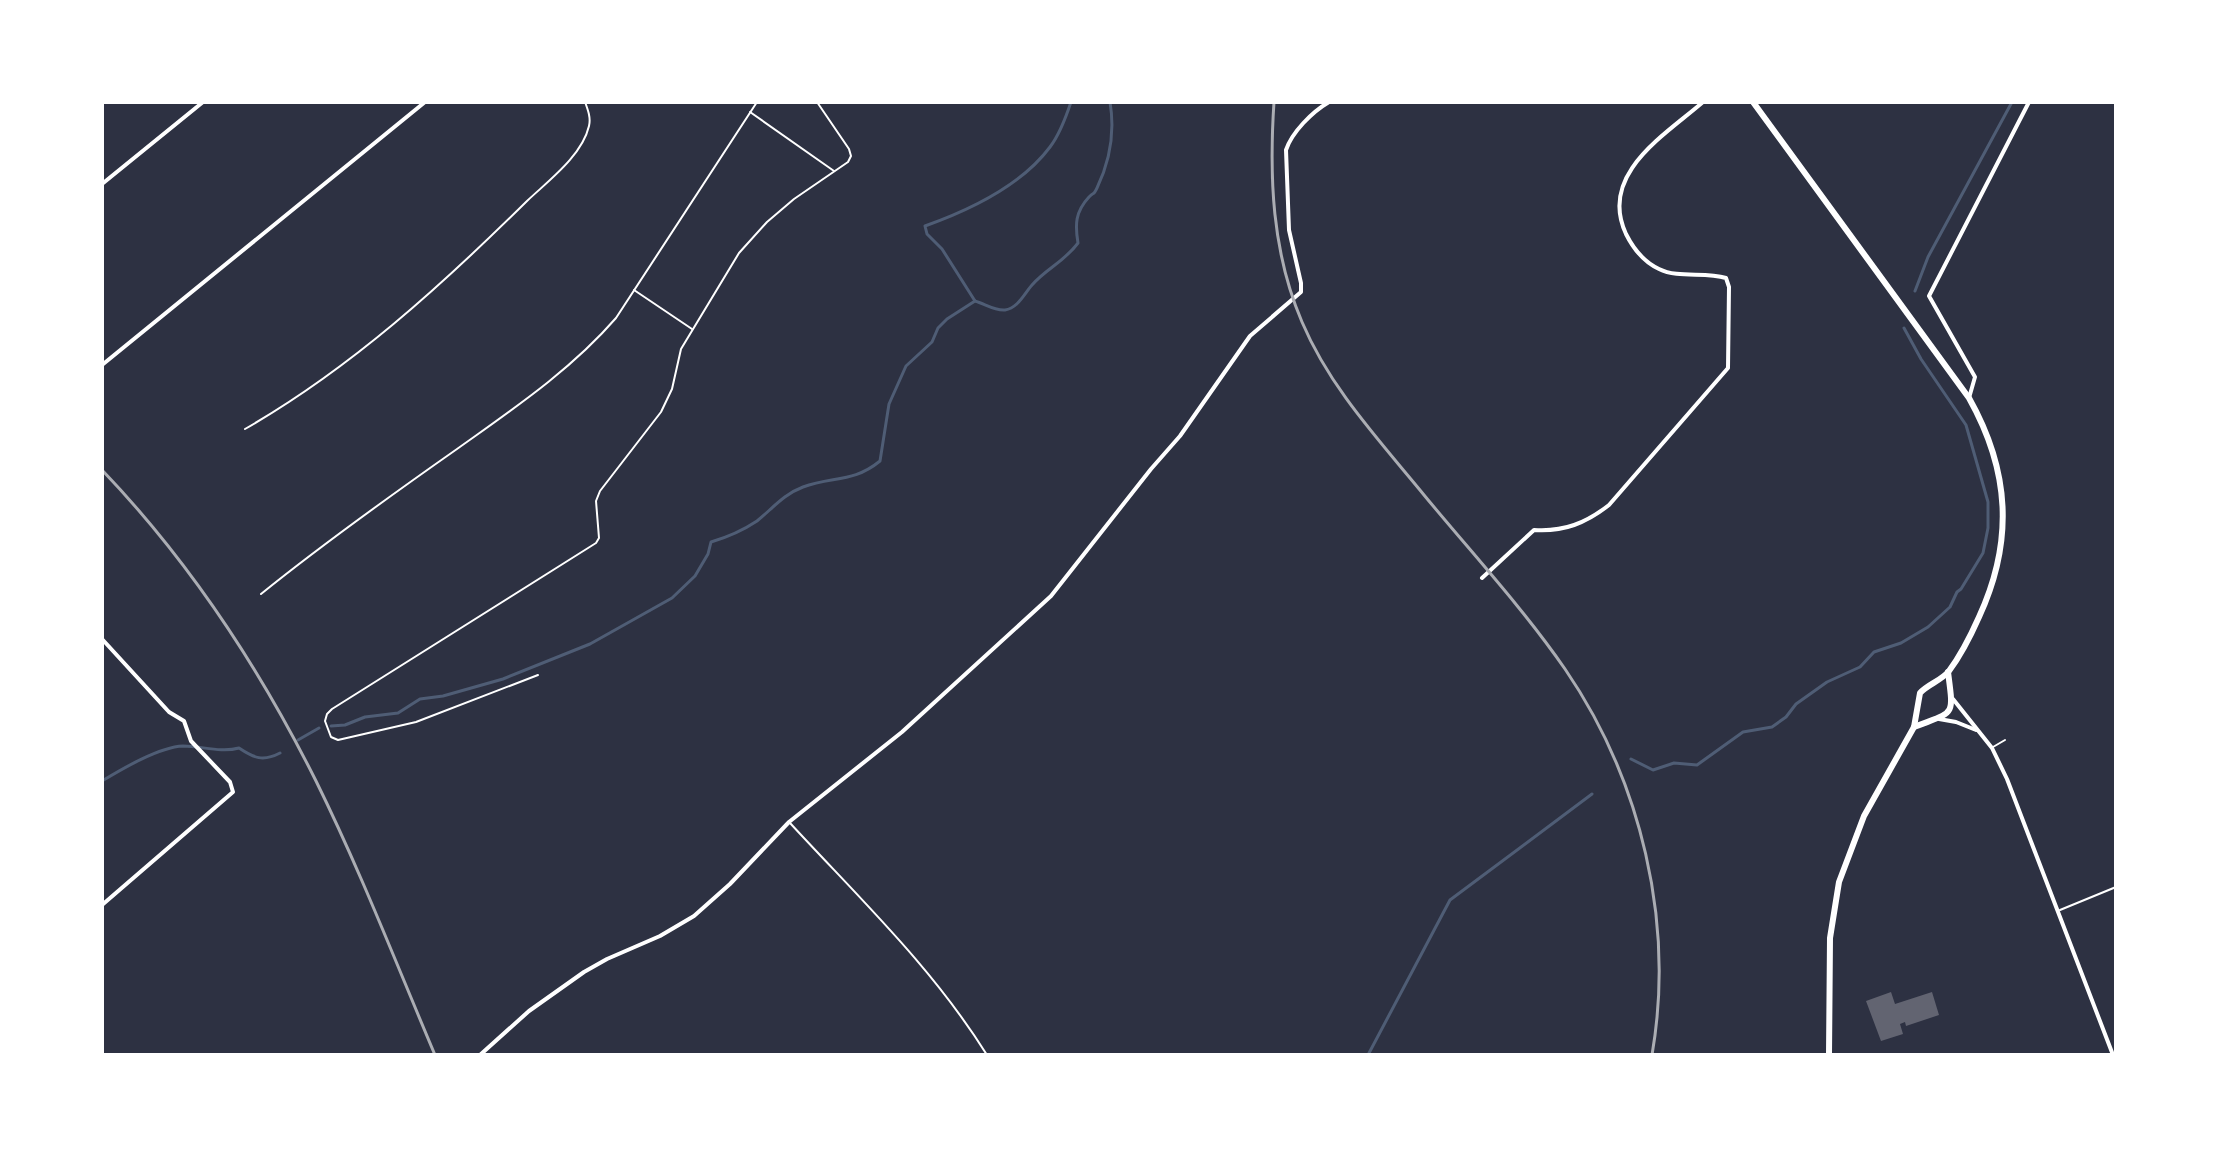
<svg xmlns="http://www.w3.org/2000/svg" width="2218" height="1157" viewBox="0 0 2218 1157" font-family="Roboto,sans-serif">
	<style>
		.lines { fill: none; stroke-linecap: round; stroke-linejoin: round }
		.stream { stroke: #4f5d75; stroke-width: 3 }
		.building { fill: #626471 }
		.service { stroke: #fff; stroke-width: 2 }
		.minor { stroke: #fff; stroke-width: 4 }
		.primary { stroke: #fff; stroke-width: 6 }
		.rail { stroke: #abadb3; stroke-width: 3 }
	</style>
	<rect width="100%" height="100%" fill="#2d3142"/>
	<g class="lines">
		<g class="stream">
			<path d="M1915 291 1928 257 2012 102"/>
			<path d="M975 301 942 249 927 234 925 226C970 210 1021 186 1050 147 1060 134 1066 117 1071 102"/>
			<path d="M331 726 345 725 365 717 398 713 420 699 443 696 503 679 590 644 672 598 695 576 708 554 711 542C728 537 742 531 757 521 772 509 784 494 803 487 833 476 853 483 880 461L889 404 906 366 932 342 938 328 947 319 975 301C985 304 995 311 1005 310 1018 308 1024 294 1032 285 1047 268 1064 262 1078 243 1075 225 1075 212 1089 197 1095 191 1093 196 1097 188 1110 161 1115 132 1110 102"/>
			<path d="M298 740 319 728"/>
			<path d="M1631 759 1653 770 1674 763 1697 765 1743 732 1772 727 1786 717 1796 704 1827 682 1860 667 1874 652 1901 643 1928 627 1950 607 1957 592 1961 589 1983 553 1988 528V502L1966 425 1921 359 1904 328"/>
			<path d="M102 781C122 769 159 747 183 746 201 746 221 753 239 748 254 758 263 762 280 753"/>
			<path d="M1368 1055 1450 900 1592 794"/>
		</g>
	</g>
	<path class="building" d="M1891 992 1895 1004 1932 992 1939 1015 1906 1026 1905 1022 1900 1024 1903 1034 1881 1041 1866 1001Z"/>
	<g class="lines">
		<g class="service">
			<path d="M750 112 834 171"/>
			<path d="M634 290 692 329"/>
			<path d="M245 429C351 368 441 286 527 201 548 181 582 156 589 126 591 118 588 110 585 102"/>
			<path d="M261 594C324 543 390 496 457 449 513 409 571 370 616 318L757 102"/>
			<path d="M538 675 416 722 338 740 331 737 325 721 327 714 332 709 596 543 599 538 596 501 600 491 661 412 672 389 681 349 739 253 767 222 794 199 848 162 851 156 849 149 817 102"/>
			<path d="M1993 747 2005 740"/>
			<path d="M790 823C860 899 932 967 987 1055"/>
			<path d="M2060 910 2116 887"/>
		</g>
		<g class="minor">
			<path d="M102 184 203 102"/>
			<path d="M102 365 425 102"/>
			<path d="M1969 398 1975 377 1929 296 2029 102"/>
			<path d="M1482 578 1534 530C1564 532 1586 523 1609 505L1728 368 1729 287 1726 278C1705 271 1679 279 1659 269 1644 262 1633 248 1626 234 1598 174 1665 135 1703 102"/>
			<path d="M102 639 169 712 184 721 191 741 230 782 233 792 102 905"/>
			<path d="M1953 699 1992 748 2007 779 2113 1055"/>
			<path d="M1939 719 1956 722 1976 730"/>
			<path d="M480 1055 529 1011 584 972 607 959 660 936 694 916 730 884 789 822 902 732 1051 596 1151 469 1180 436 1250 336 1301 292V283L1289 230 1286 150C1292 132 1312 112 1329 102"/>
		</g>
		<g class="primary">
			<path d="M1753 102 1969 398C2010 471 2014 541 1979 617 1971 635 1961 655 1949 671 1941 681 1928 684 1920 693L1914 727 1864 816 1839 882 1830 938 1829 1055"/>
			<path d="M1914 727C1955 711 1954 718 1948 672"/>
		</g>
		<g class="rail">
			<path d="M1274 102C1269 177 1272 252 1302 322 1330 388 1379 440 1424 495 1471 552 1522 607 1565 669 1641 780 1675 922 1652 1055"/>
			<path d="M102 470C189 561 260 669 316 781 360 870 396 963 435 1055"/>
		</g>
	</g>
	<rect width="2218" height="1157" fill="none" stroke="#ffffff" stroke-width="208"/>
</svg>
